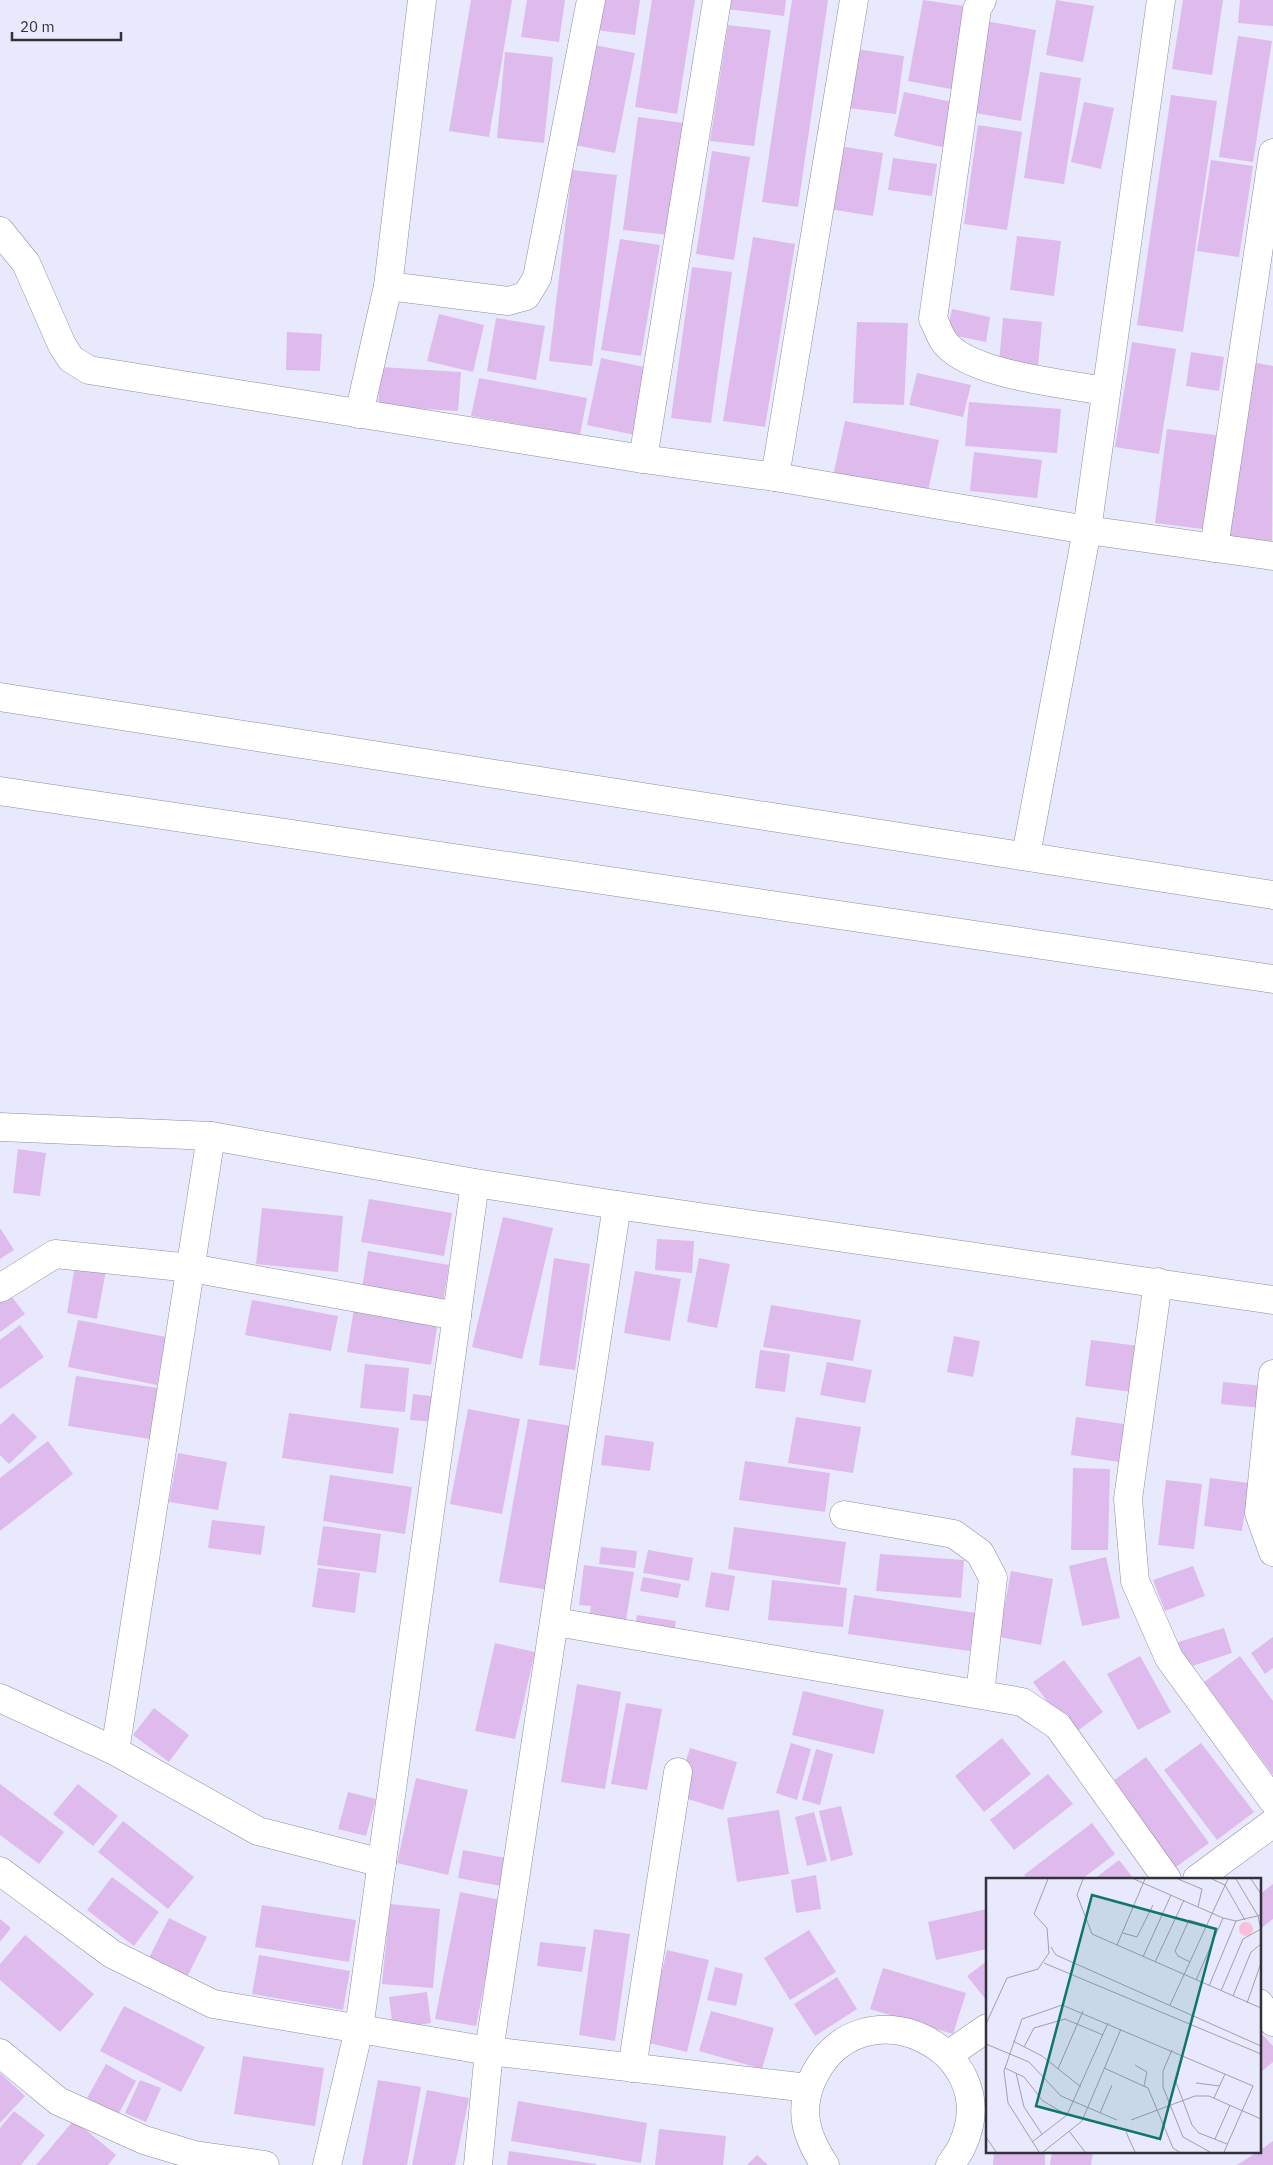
<svg xmlns="http://www.w3.org/2000/svg" width="1273" height="2165" viewBox="0 0 1273 2165" font-family="'IBM Plex Sans',sans-serif">
	<style>
		.building { fill: #dfbaec }
		.lines { fill: none; stroke-linecap: round; stroke-linejoin: round }
		.minor-casing { stroke: #8c8d9f; stroke-width: 29 }
		.tertiary-casing { stroke: #8c8d9f; stroke-width: 29 }
		.minor { stroke: #fff; stroke-width: 28 }
		.tertiary { stroke: #fff; stroke-width: 28 }
		.inset-road { fill: none; stroke: #9f9faf; stroke-width: 1 }
		.view { fill: #0f766e; fill-opacity: 0.15; stroke: #0f766e; stroke-width: 2.5 }
		.inset-edge { fill: none; stroke: #313139; stroke-width: 2.5 }
	</style>
	<rect width="100%" height="100%" fill="#e9e9fd"/>
	<g class="building">
		<path d="M471 0H512L489 137 449 131Z"/>
		<path d="M527 0H565L559 42 521 37Z"/>
		<path d="M600 0H640L635 35 596 30Z"/>
		<path d="M652 0H695L677 114 635 107Z"/>
		<path d="M727 0H786L784 16 726 9Z"/>
		<path d="M792 0H828L798 207 762 202Z"/>
		<path d="M923 0 971 7 956 90 908 81Z"/>
		<path d="M1056 0 1094 6 1083 62 1046 55Z"/>
		<path d="M1183 0H1223L1212 75 1172 69Z"/>
		<path d="M1240 0H1273V26L1238 23Z"/>
		<path d="M986 21 1036 30 1021 121 970 112Z"/>
		<path d="M728 25 771 30 754 146 710 141Z"/>
		<path d="M1238 36 1272 41 1253 162 1219 157Z"/>
		<path d="M595 45 635 53 615 153 575 145Z"/>
		<path d="M856 49 904 56 896 114 848 108Z"/>
		<path d="M505 52 553 57 544 143 497 138Z"/>
		<path d="M1040 72 1081 78 1064 184 1024 178Z"/>
		<path d="M904 92 957 103 946 148 894 136Z"/>
		<path d="M1171 95 1217 101 1183 332 1137 325Z"/>
		<path d="M1084 102 1114 108 1101 169 1071 162Z"/>
		<path d="M638 117 684 123 670 235 623 230Z"/>
		<path d="M978 125 1022 132 1007 230 964 224Z"/>
		<path d="M839 146 883 153 873 216 829 209Z"/>
		<path d="M712 151 750 157 734 260 696 254Z"/>
		<path d="M893 158 937 164 932 196 888 190Z"/>
		<path d="M1211 160 1253 166 1239 257 1197 251Z"/>
		<path d="M572 170 617 175 592 366 549 361Z"/>
		<path d="M1017 236 1061 241 1054 296 1010 290Z"/>
		<path d="M753 237 795 244 765 427 723 421Z"/>
		<path d="M620 239 660 245 641 356 601 350Z"/>
		<path d="M692 267 732 272 711 423 671 418Z"/>
		<path d="M952 309 990 317 986 342 947 334Z"/>
		<path d="M439 314 484 325 473 372 427 361Z"/>
		<path d="M496 318 545 326 536 380 487 371Z"/>
		<path d="M1003 318 1042 322 1038 367 999 363Z"/>
		<path d="M857 322 908 323 904 405 853 403Z"/>
		<path d="M287 332 322 334 320 371 286 370Z"/>
		<path d="M1132 342 1176 349 1159 454 1115 447Z"/>
		<path d="M1191 352 1224 357 1219 391 1186 386Z"/>
		<path d="M601 358 654 369 640 436 587 425Z"/>
		<path d="M1252 362 1273 366 1272 544 1221 535Z"/>
		<path d="M381 367 461 372 458 411 378 406Z"/>
		<path d="M917 373 971 385 963 417 909 405Z"/>
		<path d="M479 378 587 398 580 435 471 416Z"/>
		<path d="M969 402 1061 409 1057 453 965 446Z"/>
		<path d="M845 421 939 440 927 496 833 476Z"/>
		<path d="M1167 429 1223 436 1211 530 1155 523Z"/>
		<path d="M974 452 1042 460 1037 498 970 491Z"/>
		<path d="M18 1149 46 1153 40 1196 13 1193Z"/>
		<path d="M369 1199 452 1213 444 1256 361 1242Z"/>
		<path d="M262 1208 343 1216 338 1272 256 1264Z"/>
		<path d="M503 1217 553 1228 522 1359 472 1347Z"/>
		<path d="M0 1228 14 1250 0 1259Z"/>
		<path d="M657 1239 694 1241 692 1273 655 1270Z"/>
		<path d="M368 1251 449 1265 443 1302 362 1288Z"/>
		<path d="M554 1258 590 1264 575 1370 539 1365Z"/>
		<path d="M699 1258 730 1264 717 1328 687 1322Z"/>
		<path d="M76 1260 107 1265 97 1319 67 1313Z"/>
		<path d="M635 1271 681 1279 670 1341 624 1333Z"/>
		<path d="M4 1287 25 1314 0 1332V1290Z"/>
		<path d="M252 1300 338 1316 331 1351 245 1335Z"/>
		<path d="M771 1305 861 1320 853 1361 763 1347Z"/>
		<path d="M354 1308 438 1321 431 1365 347 1352Z"/>
		<path d="M78 1320 166 1337 157 1385 68 1367Z"/>
		<path d="M20 1325 44 1357 0 1389V1340Z"/>
		<path d="M954 1336 980 1341 973 1377 947 1372Z"/>
		<path d="M1091 1340 1139 1346 1133 1392 1085 1386Z"/>
		<path d="M760 1350 790 1354 785 1392 755 1388Z"/>
		<path d="M827 1362 872 1370 865 1403 820 1395Z"/>
		<path d="M365 1364 409 1368 405 1412 360 1408Z"/>
		<path d="M76 1376 158 1388 150 1439 68 1426Z"/>
		<path d="M1223 1382 1264 1386 1262 1408 1221 1404Z"/>
		<path d="M413 1394 439 1397 436 1422 410 1420Z"/>
		<path d="M468 1409 520 1419 502 1514 450 1504Z"/>
		<path d="M13 1413 37 1437 9 1464 0 1455V1425Z"/>
		<path d="M289 1413 399 1428 393 1474 282 1458Z"/>
		<path d="M796 1417 861 1427 853 1473 788 1463Z"/>
		<path d="M1076 1417 1124 1424 1119 1462 1071 1455Z"/>
		<path d="M528 1419 578 1427 549 1590 499 1582Z"/>
		<path d="M605 1435 654 1442 650 1471 601 1465Z"/>
		<path d="M48 1441 73 1474 0 1531V1478Z"/>
		<path d="M178 1453 227 1462 218 1510 169 1502Z"/>
		<path d="M745 1461 830 1473 825 1512 739 1500Z"/>
		<path d="M1073 1468 1110 1469 1108 1550H1071Z"/>
		<path d="M330 1475 412 1487 405 1534 323 1521Z"/>
		<path d="M1210 1478 1249 1483 1242 1531 1204 1526Z"/>
		<path d="M1166 1480 1202 1484 1194 1549 1158 1545Z"/>
		<path d="M212 1520 265 1526 261 1555 208 1548Z"/>
		<path d="M323 1526 381 1534 376 1573 317 1565Z"/>
		<path d="M734 1527 846 1542 840 1585 728 1569Z"/>
		<path d="M601 1547 637 1551 635 1568 599 1564Z"/>
		<path d="M648 1550 693 1558 689 1581 643 1573Z"/>
		<path d="M880 1554 964 1560 961 1598 876 1591Z"/>
		<path d="M1106 1557 1120 1618 1082 1626 1069 1566Z"/>
		<path d="M584 1565 634 1572 624 1632 588 1627 591 1606 579 1605Z"/>
		<path d="M1193 1566 1205 1596 1165 1611 1153 1580Z"/>
		<path d="M318 1568 360 1573 355 1613 312 1607Z"/>
		<path d="M1011 1571 1053 1579 1041 1645 999 1637Z"/>
		<path d="M711 1572 735 1576 729 1611 705 1607Z"/>
		<path d="M643 1577 681 1584 678 1598 640 1591Z"/>
		<path d="M772 1580 847 1588 843 1627 768 1620Z"/>
		<path d="M854 1595 976 1613 970 1651 848 1634Z"/>
		<path d="M637 1615 676 1621 673 1637 634 1631Z"/>
		<path d="M1224 1628 1232 1653 1183 1669 1175 1643Z"/>
		<path d="M1273 1637V1668L1265 1674 1251 1653Z"/>
		<path d="M495 1643 535 1652 515 1739 475 1731Z"/>
		<path d="M1140 1656 1171 1712 1138 1730 1107 1674Z"/>
		<path d="M1240 1656 1273 1701V1775L1204 1682Z"/>
		<path d="M1064 1660 1103 1712 1072 1735 1033 1682Z"/>
		<path d="M577 1684 621 1692 605 1789 561 1782Z"/>
		<path d="M803 1691 884 1710 874 1754 792 1735Z"/>
		<path d="M626 1703 662 1709 647 1790 611 1784Z"/>
		<path d="M154 1708 189 1735 169 1762 133 1735Z"/>
		<path d="M1002 1738 1031 1774 984 1812 955 1776Z"/>
		<path d="M791 1743 811 1749 797 1800 776 1793Z"/>
		<path d="M1201 1743 1254 1812 1217 1840 1164 1770Z"/>
		<path d="M690 1748 737 1762 723 1810 675 1795Z"/>
		<path d="M816 1749 833 1754 820 1805 802 1800Z"/>
		<path d="M1146 1757 1209 1843 1176 1867 1113 1781Z"/>
		<path d="M1048 1774 1073 1804 1014 1850 990 1820Z"/>
		<path d="M416 1778 468 1790 448 1875 397 1863Z"/>
		<path d="M0 1784 64 1832 39 1864 0 1835Z"/>
		<path d="M78 1784 118 1816 93 1846 53 1814Z"/>
		<path d="M348 1792 376 1799 366 1836 338 1829Z"/>
		<path d="M841 1806 853 1855 831 1861 819 1811Z"/>
		<path d="M779 1810 789 1874 737 1882 727 1818Z"/>
		<path d="M814 1812 827 1861 807 1866 795 1817Z"/>
		<path d="M123 1821 194 1877 168 1909 98 1852Z"/>
		<path d="M1092 1823 1115 1854 1082 1879H1028L1024 1875Z"/>
		<path d="M463 1850 506 1858 501 1886 458 1878Z"/>
		<path d="M1119 1860 1134 1879H1094L1102 1873Z"/>
		<path d="M816 1875 821 1909 796 1913 791 1880Z"/>
		<path d="M112 1877 159 1912 134 1946 87 1910Z"/>
		<path d="M1273 1884V1919L1259 1930V1895Z"/>
		<path d="M460 1892 501 1900 476 2026 435 2019Z"/>
		<path d="M390 1904 440 1909 433 1988 382 1984Z"/>
		<path d="M262 1905 356 1920 349 1962 255 1947Z"/>
		<path d="M987 1909V1949L936 1960 928 1922Z"/>
		<path d="M169 1918 207 1937 186 1979 148 1960Z"/>
		<path d="M0 1919 11 1928 0 1942Z"/>
		<path d="M594 1929 630 1934 615 2041 579 2035Z"/>
		<path d="M809 1930 836 1972 790 2000 764 1958Z"/>
		<path d="M25 1935 94 1994 60 2032 0 1980V1964Z"/>
		<path d="M540 1942 586 1947 582 1972 537 1966Z"/>
		<path d="M667 1950 709 1960 687 2052 645 2042Z"/>
		<path d="M259 1955 350 1971 343 2010 252 1994Z"/>
		<path d="M987 1961V2001L967 1976Z"/>
		<path d="M715 1967 743 1974 736 2006 707 2000Z"/>
		<path d="M883 1968 966 1993 953 2034 870 2009Z"/>
		<path d="M837 1977 857 2009 815 2036 794 2004Z"/>
		<path d="M427 1992 431 2023 393 2029 389 1997Z"/>
		<path d="M124 2006 205 2047 181 2092 100 2051Z"/>
		<path d="M711 2011 774 2028 762 2069 699 2051Z"/>
		<path d="M1259 2031 1273 2046V2062L1259 2074Z"/>
		<path d="M243 2056 324 2068 315 2126 234 2114Z"/>
		<path d="M106 2064 136 2081 118 2115 87 2098Z"/>
		<path d="M0 2073 25 2096 0 2123Z"/>
		<path d="M140 2080 161 2088 146 2122 125 2113Z"/>
		<path d="M378 2080 421 2087 407 2165H362Z"/>
		<path d="M427 2090 469 2098 455 2165H412Z"/>
		<path d="M518 2101 647 2123 641 2163 511 2141Z"/>
		<path d="M14 2111 45 2135 21 2165H0V2128Z"/>
		<path d="M74 2120 116 2155 108 2165H36Z"/>
		<path d="M659 2129 726 2136 723 2165H655Z"/>
		<path d="M1273 2141V2165H1237L1259 2151Z"/>
		<path d="M509 2151 596 2164V2165H507Z"/>
		<path d="M994 2151H1045V2165H993Z"/>
		<path d="M1052 2151H1093L1091 2165H1050Z"/>
		<path d="M757 2155 768 2165H747Z"/>
	</g>
	<g class="lines">
		<g class="minor-casing">
			<g id="minor">
				<path d="M982 0 977 9 933 319C937 326 939 334 943 340 965 375 1067 384 1106 391"/>
				<path d="M0 231 26 263 62 345 71 359 89 370 643 459 775 477 1087 530 1273 556"/>
				<path d="M388 286 508 301 526 296 537 278 591 0"/>
				<path d="M359 414 388 286 422 0"/>
				<path d="M643 459 717 0"/>
				<path d="M775 477 854 0"/>
				<path d="M1214 548 1273 153"/>
				<path d="M1026 855 1087 530 1161 0"/>
				<path d="M0 1127 211 1136 475 1183 617 1205 1273 1300"/>
				<path d="M1158 1282 1128 1499 1135 1581 1169 1658 1273 1801"/>
				<path d="M0 1288 55 1254 191 1268 457 1316"/>
				<path d="M1273 1374 1259 1513 1273 1552"/>
				<path d="M844 1515 954 1534 980 1553 993 1578 980 1694"/>
				<path d="M556 1622 1022 1702 1058 1726 1167 1879"/>
				<path d="M0 1698 115 1751 258 1831 382 1863"/>
				<path d="M115 1751 211 1136"/>
				<path d="M0 1871 112 1954 213 2004 489 2051 808 2088"/>
				<path d="M1197 1879 1273 1823"/>
				<path d="M1259 2003 1273 2022"/>
				<path d="M0 2053 58 2101 144 2140 194 2155 265 2165"/>
				<path d="M948 2055 987 2028"/>
				<path d="M632 2068 678 1772"/>
				<path d="M327 2165 359 2029 475 1183"/>
				<path d="M478 2165 489 2051 617 1205"/>
				<path d="M825 2165C807 2138 798 2112 812 2080 859 1977 1008 2049 962 2146 959 2153 954 2159 950 2165"/>
			</g>
		</g>
		<g class="tertiary-casing">
			<g id="tertiary">
				<path d="M0 697 1273 895"/>
				<path d="M0 791 1273 979"/>
			</g>
		</g>
		<use href="#minor" class="minor"/>
		<use href="#tertiary" class="tertiary"/>
	</g>
	<g transform="translate(986 1878)">
		<rect width="275" height="275" fill="#e9e9fd"/>
		<path d="M253 51a7 7 0 1 1 14 0a7 7 0 1 1-14 0Z" fill="#f8c0da"/>
		<path class="inset-road" d="M97 1 91 17 106 56 275 130M148 1 237 40 250 43 275 37M192 1 216 11 212 29M226 1 239 7 259 42M250 1 272 38 275 51M265 1 275 16M137 55 151 59 167 27M131 67 159 1M65 69 70 77 275 168M157 79 185 17M169 84 198 22M204 84 192 78 189 73 203 42 220 47M58 85 275 176M210 102 237 40M223 108 250 43M235 113 257 61 275 51M247 118 265 74 275 66M261 125 275 85M184 127 242 1M0 146 21 100 52 91 63 75 61 50 48 36 62 1M27 163 56 178 95 209M0 166 43 184 75 218 131 242M38 169 48 150 79 141 117 157M186 172 177 193V209L197 259 224 274M197 177 190 204 206 247 213 255 241 266M149 187 161 194 158 208M19 190 38 199 57 223 81 237M118 190 162 210 187 270 193 274M72 191 97 133M30 195 38 229 56 256M210 205 234 208M228 220 239 196M114 235 126 207M145 242 209 218H223L275 241M83 253 99 274M140 254 149 274M0 259 10 274M229 261 244 227M46 264 81 237 122 145M53 274 22 225 18 193 36 141 76 127 267 208 238 274M57 274 96 243 135 151"/>
		<path class="view" d="M106 17 230 51 174 261 50 228Z"/>
		<rect width="275" height="275" class="inset-edge"/>
	</g>
	<path d="M12 32v8h109v-8" fill="none" stroke="#313139" stroke-width="2.5"/>
	<text x="20" y="32" font-size="15" fill="#313139" stroke="#e9e9fd" stroke-width="4" paint-order="stroke">20 m</text>
</svg>
